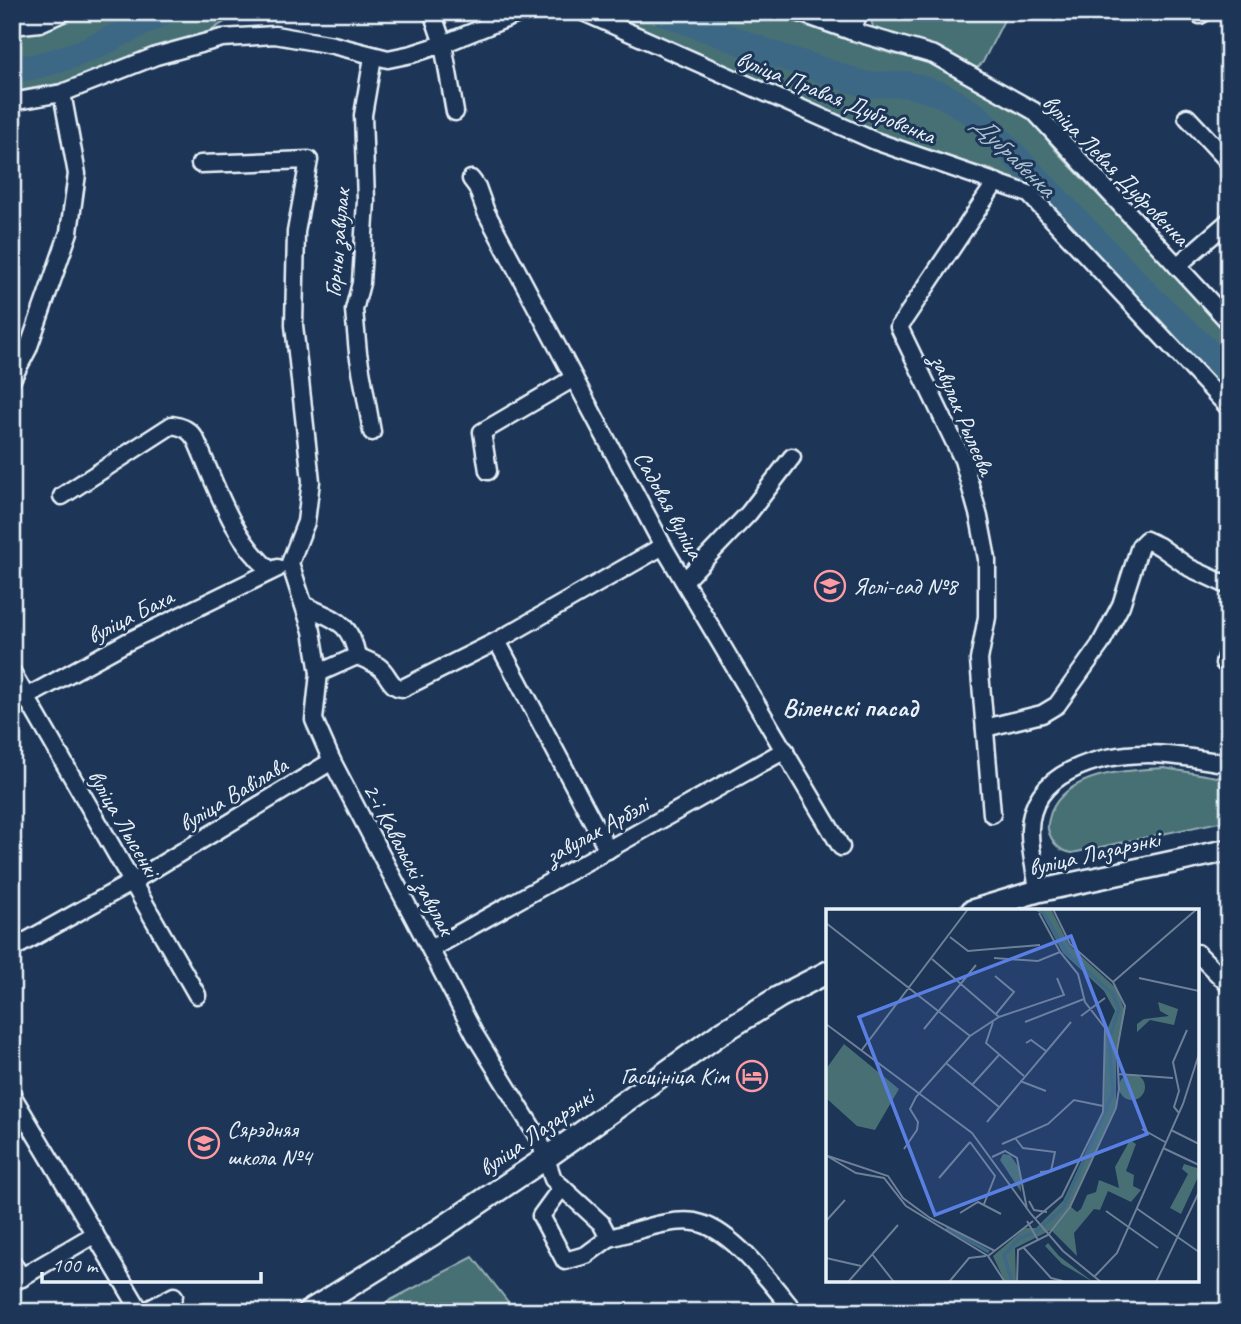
<svg xmlns="http://www.w3.org/2000/svg" width="1241" height="1324" viewBox="0 0 1241 1324" font-family="Caveat,sans-serif">
	<style>
		.green { fill: #476f74; stroke: #98b0b6; stroke-width: 2 }
		.lines { fill: none; stroke-linecap: round; stroke-linejoin: round }
		.river { stroke: #3e6885; stroke-width: 26 }
		.minor-casing { stroke: #e8f1f8; stroke-width: 21 }
		.major-casing { stroke: #e8f1f8; stroke-width: 26 }
		.minor { stroke: #1d3557; stroke-width: 16 }
		.major { stroke: #1d3557; stroke-width: 21 }
		.labels { text-anchor: middle; dominant-baseline: central; stroke-width: 6; stroke-linejoin: round; paint-order: stroke }
		.street-label { font-size: 24px; fill: #e8f1f8; stroke: #1d3557 }
		.poi-label { font-size: 24px; fill: #e8f1f8; stroke: #1d3557; text-anchor: start }
		.water-label { font-size: 26px; font-style: italic; fill: #acc1d0; stroke: #1d3557 }
		.neighbourhood-label { font-size: 26px; font-weight: bold; fill: #e8f1f8; stroke: #1d3557 }
		.inset-river { fill: none; stroke: #3e6885; stroke-width: 3.5 }
		.inset-road { fill: none; stroke: #6e8097; stroke-width: 2 }
		.view { fill: #5a7fe2; fill-opacity: 0.15; stroke: #5a7fe2; stroke-width: 3.5 }
		.inset-edge { fill: none; stroke: #e8f1f8; stroke-width: 3.5 }
	</style>
	<rect width="100%" height="100%" fill="#1d3557"/>
	<filter id="ink" filterUnits="userSpaceOnUse"><feTurbulence type="fractalNoise" baseFrequency=".0143" numOctaves="2"/><feDisplacementMap in="SourceGraphic" scale="14" xChannelSelector="R" yChannelSelector="G"/><feConvolveMatrix kernelMatrix="1 2 1 2 8 2 1 2 1" color-interpolation-filters="sRGB"/></filter>
	<g filter="url(#ink)">
		<g class="green">
			<path d="M79 12H241L208 32 75 81 12 92V34L42 30Z"/>
			<path d="M609 12H768L892 54 924 59 955 71 1024 111 1058 153 1229 332V394L1032 191 992 170 917 150 769 90 614 19Z"/>
			<path d="M869 12H1008L983 62 977 68 946 52 874 31Z"/>
			<path d="M1164 768 1229 779V820L1072 853C1060 851 1054 845 1049 833 1046 826 1049 819 1051 812 1068 772 1126 770 1164 768Z"/>
			<path d="M473 1257 516 1312H368Z"/>
		</g>
		<g class="lines">
			<g class="river">
				<path d="M662 12 762 50 867 85 907 84 943 95 977 116 1154 301 1229 371"/>
				<path d="M12 70C73 62 111 39 164 12"/>
			</g>
			<g class="minor-casing">
				<g id="minor">
					<path d="M432 12 443 44 455 112"/>
					<path d="M583 12 875 141 1029 194 1229 408"/>
					<path d="M797 12 851 31 934 55 1034 111 1229 322"/>
					<path d="M1200 15 1205 12"/>
					<path d="M12 26 40 23 65 12"/>
					<path d="M851 31 860 12"/>
					<path d="M12 102 62 93 156 56 222 38 275 35 333 45 388 59 412 54 443 44 523 12"/>
					<path d="M1187 117 1229 162"/>
					<path d="M200 164 309 160 296 232 294 325 311 481 306 522 290 563 312 631 319 673 314 720 332 761 475 1035 539 1139 553 1179 601 1223 609 1238C635 1232 668 1218 695 1222 733 1229 770 1283 795 1312"/>
					<path d="M471 179 477 187 486 212 663 546 841 847"/>
					<path d="M1177 266 1229 221"/>
					<path d="M12 379 28 349 69 232 77 174 62 93"/>
					<path d="M372 432 358 353 354 310 361 283 366 201 363 115 373 57"/>
					<path d="M488 471 482 432 574 378"/>
					<path d="M62 496 172 425C184 427 190 430 196 440 216 485 232 539 271 571"/>
					<path d="M685 580 749 513 792 457"/>
					<path d="M304 605C334 620 350 620 357 656 364 659 372 662 378 666 389 673 389 688 403 688L497 641 663 546"/>
					<path d="M497 641 608 850"/>
					<path d="M1224 663 1229 647"/>
					<path d="M12 672 197 995"/>
					<path d="M319 673 357 656"/>
					<path d="M12 705 127 642 278 568"/>
					<path d="M985 728 1042 714 1057 705 1100 645 1121 605 1140 546 1146 540 1159 546 1190 568 1229 586"/>
					<path d="M992 814 979 660 987 617V559L979 517 963 460 899 327 996 182"/>
					<path d="M1038 891C1036 872 1030 852 1030 833 1028 772 1100 754 1149 754 1176 754 1203 760 1229 764"/>
					<path d="M12 949 132 882 332 761"/>
					<path d="M431 949 785 750"/>
					<path d="M1197 953 1229 985"/>
					<path d="M12 1095 141 1312"/>
					<path d="M562 1187 541 1216 565 1261 586 1255 609 1238"/>
					<path d="M12 1262 22 1278"/>
					<path d="M12 1283 95 1234"/>
					<path d="M144 1312 174 1296"/>
				</g>
			</g>
			<g class="major-casing">
				<g id="major">
					<path d="M972 911 1038 891 1229 850"/>
					<path d="M308 1312 433 1234 546 1158 721 1033 779 997 828 972"/>
				</g>
			</g>
			<use href="#minor" class="minor"/>
			<use href="#major" class="major"/>
		</g>
	</g>
	<defs>
		<g id="school-ring" transform="scale(1.575)"><circle r="9.5" fill="#1d3557" stroke="#ff9aa2" stroke-width="1.5"/><path d="M0-5L7-2L0 1L-7-2ZM-4 1L0 2.5L4 1V4Q0 6-4 4Z" fill="#ff9aa2"/></g>
		<g id="hotel-ring" transform="scale(1.575)"><circle r="9.5" fill="#1d3557" stroke="#ff9aa2" stroke-width="1.5"/><path d="M-6-4.5h1.5V1H6V5H4.5V3h-9V5H-6ZM-4 0a1.8 1.8 0 1 1 3.6 0ZM.5 0V-2.5h3Q6-2.5 6 0Z" fill="#ff9aa2"/></g>
	</defs>
	<g fill-rule="evenodd">
		<use href="#school-ring" x="830" y="586"/>
		<use href="#hotel-ring" x="752" y="1076"/>
		<use href="#school-ring" x="204" y="1143"/>
	</g>
	<g class="labels">
		<g class="street-label">
			<text transform="translate(836 97) rotate(22)">вуліца Правая Дубровенка</text>
			<text transform="translate(1116 170) rotate(46)">вуліца Левая Дубровенка</text>
			<text transform="translate(337 243) rotate(-85)">Горны завулак</text>
			<text transform="translate(963 415) rotate(67)">завулак Рылеева</text>
			<text transform="translate(669 505) rotate(61)">Садовая вуліца</text>
			<text transform="translate(130 616) rotate(-27)">вуліца Баха</text>
			<text transform="translate(233 794) rotate(-31)">вуліца Вавілава</text>
			<text transform="translate(124 823) rotate(60)">вуліца Лысенкі</text>
			<text transform="translate(597 830) rotate(-29)">завулак Арбэлі</text>
			<text transform="translate(1094 853) rotate(-13)">вуліца Лазарэнкі</text>
			<text transform="translate(409 859) rotate(62)">2-і Кавальскі завулак</text>
			<text transform="translate(536 1132) rotate(-35)">вуліца Лазарэнкі</text>
		</g>
		<g class="poi-label">
			<text x="853" y="586">Яслі-сад №8</text>
			<text x="729" y="1076" text-anchor="end">Гасцініца Кім</text>
			<text x="227" y="1129">Сярэдняя<tspan x="227" dy="28">школа №4</tspan></text>
		</g>
		<g class="water-label">
			<text transform="translate(1014 156) rotate(44)">Дубравенка</text>
		</g>
		<g class="neighbourhood-label">
			<text x="850" y="707">Віленскі пасад</text>
		</g>
	</g>
	<g transform="translate(826 909)">
		<rect width="373" height="373" fill="#1d3557"/>
		<path d="M207 0H225L243 36 291 80 299 103 290 142V197L244 297 251 303 255 300 261 286 270 283 273 271 293 279 289 258 304 231 310 235 300 262 308 266 307 277 315 281 305 293 282 282 274 301 268 300 248 324 251 347 225 321 189 339 190 373H179L167 347 199 319H210L237 292 278 204 279 126 289 102 278 82 237 44 216 5ZM332 93 352 100 348 116 324 111 311 123V115L318 110 343 107 334 102ZM18 135 73 180 49 221 31 217 0 189V160ZM293 178a13 13 0 1 1 26 0a13 13 0 1 1-26 0ZM177 245 184 246 194 260 195 283 174 251ZM358 255 371 259 373 266 355 305 344 299 362 265 356 260ZM222 334 233 347 267 373 236 355 219 337Z" fill="#476f74"/>
		<path class="inset-river" d="M120 319 163 343M186 373 178 346 194 329 210 323 237 299 287 184 283 131 293 100 287 85 241 44 215 0"/>
		<path class="inset-road" d="M0 14 144 127M124 28 142 42 214 36M168 49 212 52 234 43M106 50 173 108M169 67 188 83 170 105M313 69 373 82M287 73 371 0M255 107 279 89M167 113 160 134 198 167M199 113 258 90M0 115 146 224 205 305 237 342 275 373M98 120 150 56M200 134 205 131 220 142M35 142 142 0M120 154 173 198M292 165 347 169M194 172 220 182M146 176 173 146M353 204 348 198 353 182 347 153 361 121M161 213 245 113M316 220 339 233M345 221 373 235M189 229 197 239 229 243 225 262 214 263M144 233 169 267 158 295M176 235 222 215 248 191 277 197M337 239 373 256M78 240 91 221 92 213 84 200 90 188 144 127 173 108 238 86 231 69M1 247 30 264 58 269 80 297 162 347 179 373M2 247 62 267 77 289 104 309 169 342M166 248 179 242 191 249 201 300M113 269 144 233M203 292 208 301 221 303M310 299 373 343M280 302 332 339M134 304 152 293 175 305M210 309 236 287 277 203 279 119 259 93 252 65 234 43 213 4M0 312 19 291M201 312 212 331M197 338 225 369 237 372M46 345 68 373M162 347 207 312M0 349 35 357M268 368 291 344 357 195 373 145M22 373 72 316M123 373 143 349 160 347M191 373 192 341 222 326 244 298 290 199 293 180 291 141 299 97 287 73 244 35 227 0M330 373 373 283"/>
		<path class="view" d="M245 27 321 225 109 306 33 108Z"/>
		<rect width="373" height="373" class="inset-edge"/>
	</g>
	<rect width="1241" height="1324" fill="none" stroke="#1d3557" stroke-width="42"/>
	<rect x="21" y="21" width="1199" height="1282" fill="none" stroke="#e8f1f8" stroke-width="2.5" filter="url(#ink)"/>
	<path d="M42 1272v10h219v-10" fill="none" stroke="#e8f1f8" stroke-width="3.5"/>
	<text x="52" y="1272" font-size="21" fill="#e8f1f8" stroke="#1d3557" stroke-width="5" paint-order="stroke">100 m</text>
</svg>
